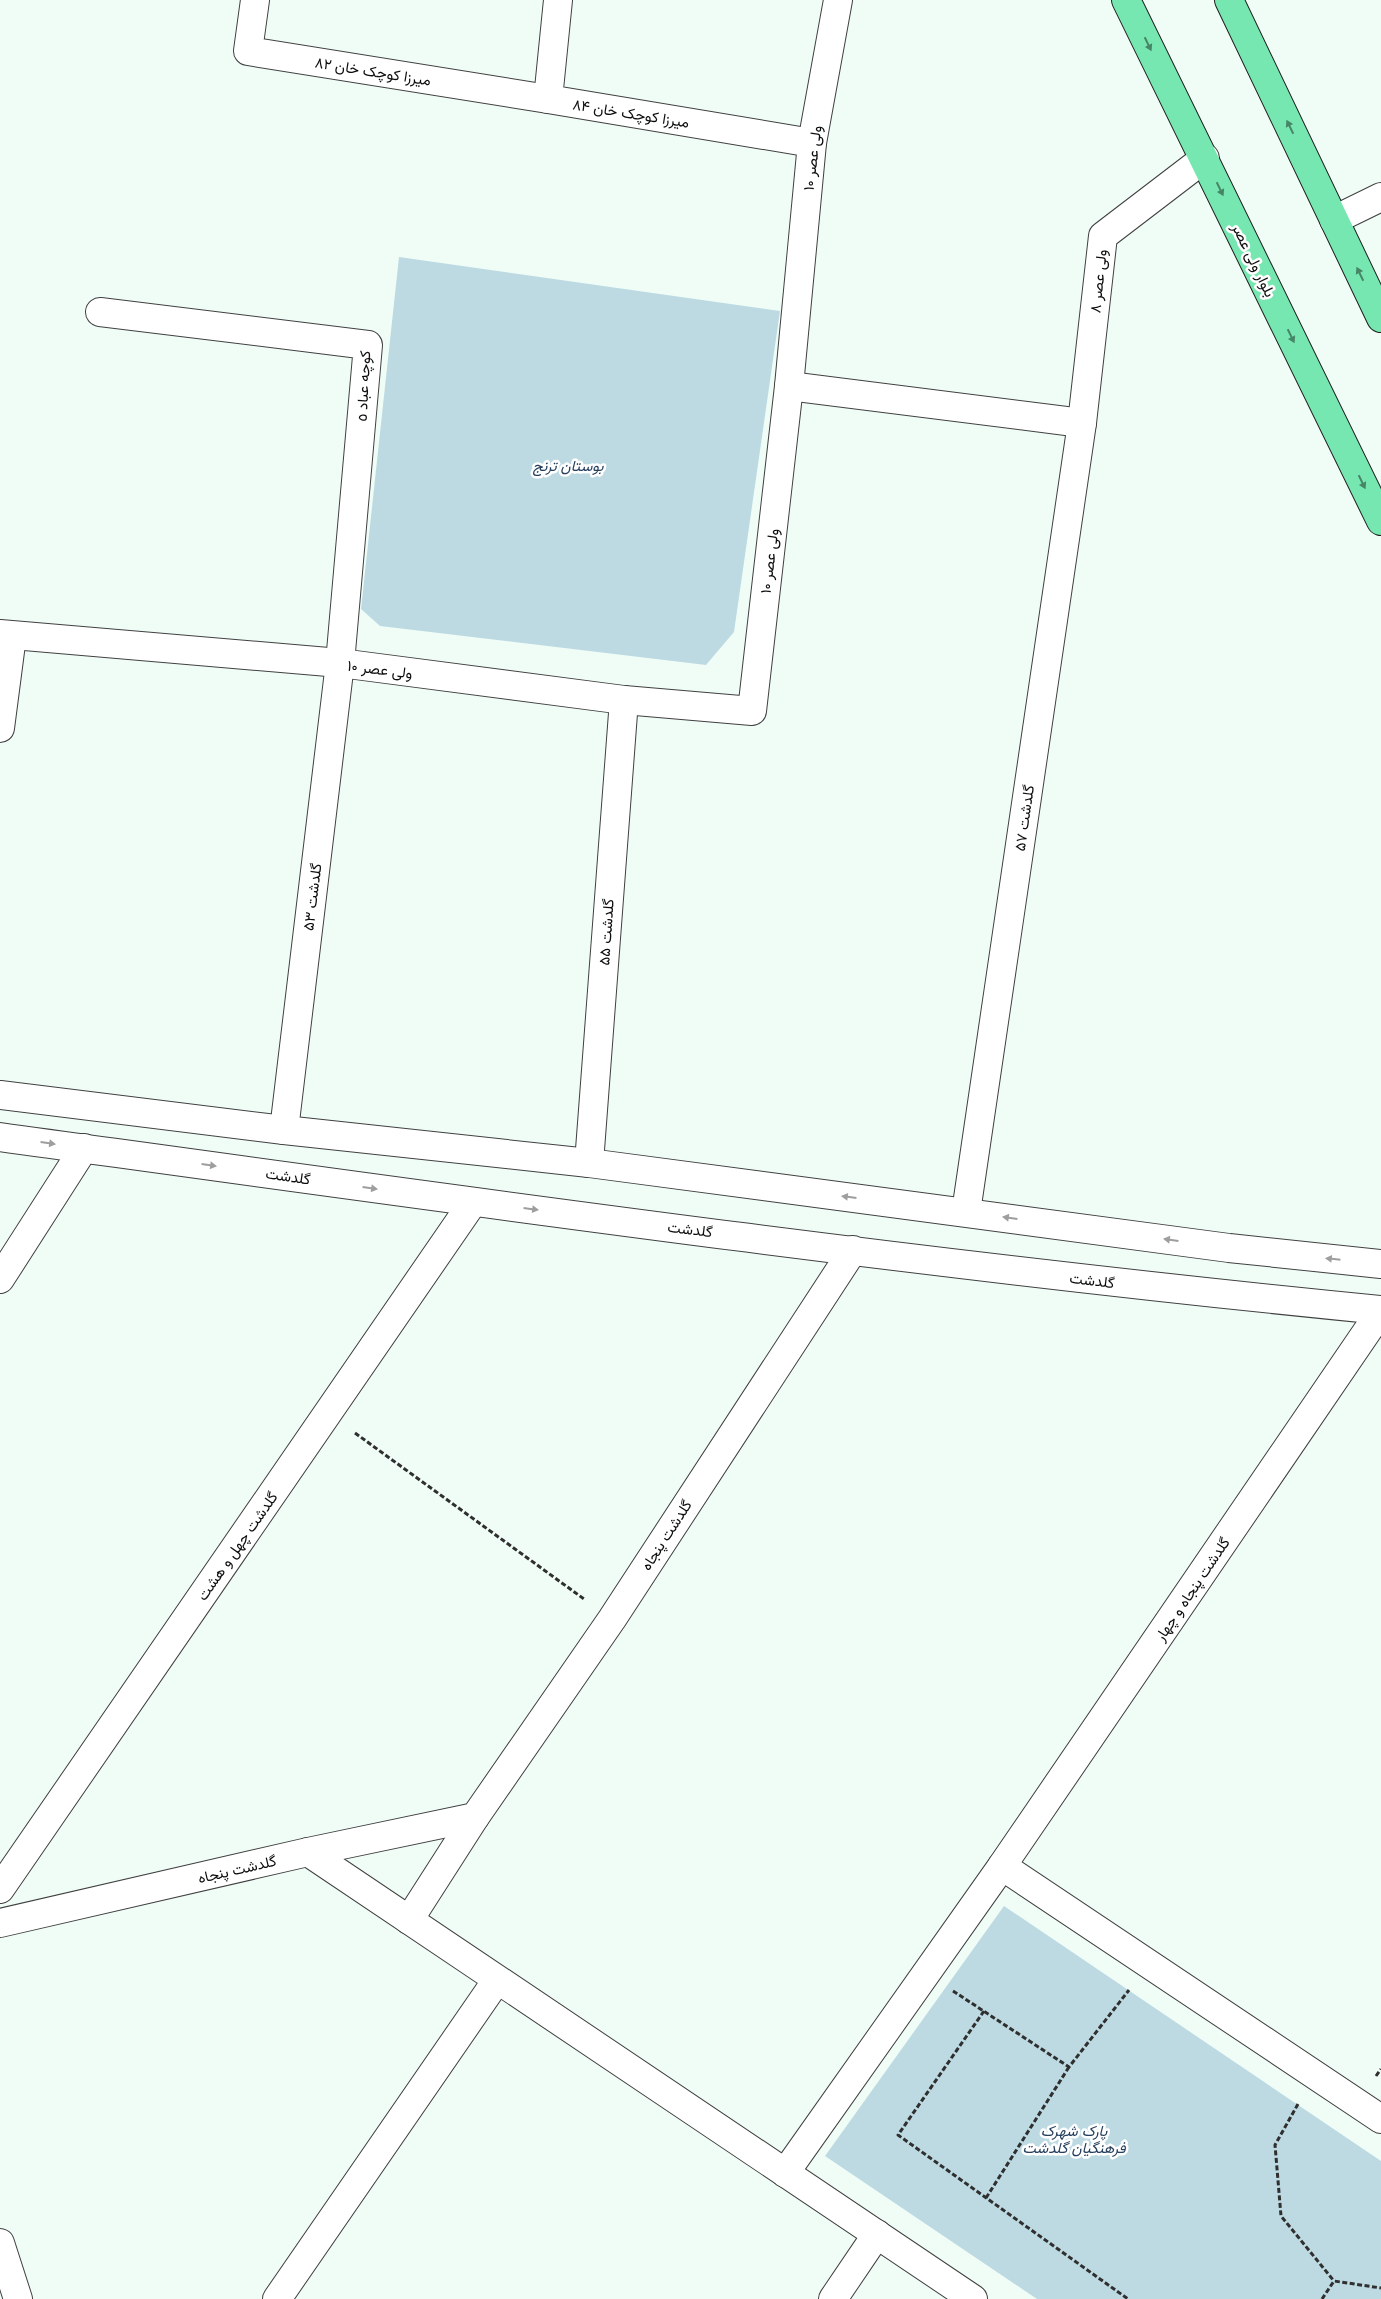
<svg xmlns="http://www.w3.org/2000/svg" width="1381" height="2299" viewBox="0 0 1381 2299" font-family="Lora,Vazirmatn,serif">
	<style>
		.green { fill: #bddae3 }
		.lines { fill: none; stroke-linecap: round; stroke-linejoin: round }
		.minor-casing { stroke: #404040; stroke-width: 30 }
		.major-casing { stroke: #1e1e1e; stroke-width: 30 }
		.path { stroke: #2f2f2f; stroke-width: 3; stroke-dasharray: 5 2.5; stroke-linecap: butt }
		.minor { stroke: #fff; stroke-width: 28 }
		.major { stroke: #76e7b0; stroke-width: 28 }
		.oneway { fill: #478567 }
		.oneway2 { fill: #9e9e9e }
		.labels { text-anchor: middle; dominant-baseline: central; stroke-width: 5; stroke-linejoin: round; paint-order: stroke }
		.street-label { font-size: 15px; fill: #0d0d0d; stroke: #fff }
		.park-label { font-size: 15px; font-style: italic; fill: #263f5d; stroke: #fff }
	</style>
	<rect width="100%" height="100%" fill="#f0fdf7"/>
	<g class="green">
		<path d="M399 257 780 311 734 632 706 665 380 626 361 609Z"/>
		<path d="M1004 1906 1381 2161V2299H1037L825 2156Z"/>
	</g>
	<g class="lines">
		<g class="minor-casing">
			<g id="minor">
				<path d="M255 0 248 51 548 99"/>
				<path d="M558 0 548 99 812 143"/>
				<path d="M1334 220 1381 197"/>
				<path d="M100 312 368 345 340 663 284 1130"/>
				<path d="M789 386 1082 423"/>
				<path d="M0 634 340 663 624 700 752 711 789 386 812 143 838 0"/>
				<path d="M0 728 12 636"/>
				<path d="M0 1095 284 1130 589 1163 1229 1248 1381 1264"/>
				<path d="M0 1137C459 1200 919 1265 1381 1310"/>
				<path d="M589 1163 624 700"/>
				<path d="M966 1212 1082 423 1103 236 1205 158"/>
				<path d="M0 1279 84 1148"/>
				<path d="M308 1852 973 2299"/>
				<path d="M1002 1866 1381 1311"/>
				<path d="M0 1889 473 1202"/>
				<path d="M409 1920 475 1817"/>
				<path d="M0 1923 308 1852 475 1817 612 1619 853 1250"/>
				<path d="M785 2173 1002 1866 1381 2119"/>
				<path d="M0 2243 18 2299"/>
				<path d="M277 2299 497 1980"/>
				<path d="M833 2299 877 2234"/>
			</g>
		</g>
		<g class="major-casing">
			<g id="major">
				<path d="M1126 0 1381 521"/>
				<path d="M1229 0 1381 318"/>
			</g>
		</g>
		<g class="path">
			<path d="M355 1433 584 1599"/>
			<path d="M953 1991 1069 2067 1129 1990"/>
			<path d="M984 2011 898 2135 1128 2299"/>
			<path d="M1376 2076 1381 2069"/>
			<path d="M1298 2104 1275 2145 1281 2216 1334 2281"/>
			<path d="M986 2198 1069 2067"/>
			<path d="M1322 2299 1334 2281 1381 2288"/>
		</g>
		<use href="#minor" class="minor"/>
		<use href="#major" class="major"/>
	</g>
	<defs><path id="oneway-solid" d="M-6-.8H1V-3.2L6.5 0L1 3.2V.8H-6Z" transform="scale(1.25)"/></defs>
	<g class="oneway">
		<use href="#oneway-solid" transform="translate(1148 44) rotate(64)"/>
		<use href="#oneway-solid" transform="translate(1290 127) rotate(-116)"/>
		<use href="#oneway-solid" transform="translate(1220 189) rotate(64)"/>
		<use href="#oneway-solid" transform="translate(1360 274) rotate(-116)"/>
		<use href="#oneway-solid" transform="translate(1291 336) rotate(64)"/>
		<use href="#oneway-solid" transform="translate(1362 482) rotate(64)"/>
	</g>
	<g class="oneway2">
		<use href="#oneway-solid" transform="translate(48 1143) rotate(8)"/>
		<use href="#oneway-solid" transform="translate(209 1165) rotate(8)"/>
		<use href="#oneway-solid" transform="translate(370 1188) rotate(8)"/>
		<use href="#oneway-solid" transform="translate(849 1197) rotate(-173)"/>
		<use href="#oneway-solid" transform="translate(531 1209) rotate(7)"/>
		<use href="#oneway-solid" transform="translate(1010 1218) rotate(-172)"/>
		<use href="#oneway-solid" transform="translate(1171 1240) rotate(-172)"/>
		<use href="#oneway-solid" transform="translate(1333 1259) rotate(-174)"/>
	</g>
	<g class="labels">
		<g class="street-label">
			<text transform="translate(373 71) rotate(9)">میرزا کوچک خان ۸۲</text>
			<text transform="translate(631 113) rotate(9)">میرزا کوچک خان ۸۴</text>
			<text transform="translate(812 158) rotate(-83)">ولی عصر ۱۰</text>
			<text transform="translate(1254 260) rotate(64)">بلوار ولی عصر</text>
			<text transform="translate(1098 281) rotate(-84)">ولی عصر ۸</text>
			<text transform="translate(363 386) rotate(-87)">كوچه عباد ٥</text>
			<text transform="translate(769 561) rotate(-83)">ولی عصر ۱۰</text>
			<text transform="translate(380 669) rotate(7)">ولی عصر ۱۰</text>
			<text transform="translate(1024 818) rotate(-82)">گلدشت ۵۷</text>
			<text transform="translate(312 897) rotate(-83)">گلدشت ۵۳</text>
			<text transform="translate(606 932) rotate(-86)">گلدشت ۵۵</text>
			<text transform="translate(288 1176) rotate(8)">گلدشت</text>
			<text transform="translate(690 1229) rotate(7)">گلدشت</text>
			<text transform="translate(1092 1280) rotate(7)">گلدشت</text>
			<text transform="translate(666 1535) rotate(-57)">گلدشت پنجاه</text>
			<text transform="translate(237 1546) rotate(-55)">گلدشت چهل و هشت</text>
			<text transform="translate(1192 1589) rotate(-56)">گلدشت پنجاه و چهار</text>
			<text transform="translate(237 1869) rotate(-13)">گلدشت پنجاه</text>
		</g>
		<g class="park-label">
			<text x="568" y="465">بوستان ترنج</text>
			<text x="1074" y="2130">پارک شهرک<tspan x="1074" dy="17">فرهنگیان گلدشت</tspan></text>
		</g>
	</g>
</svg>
